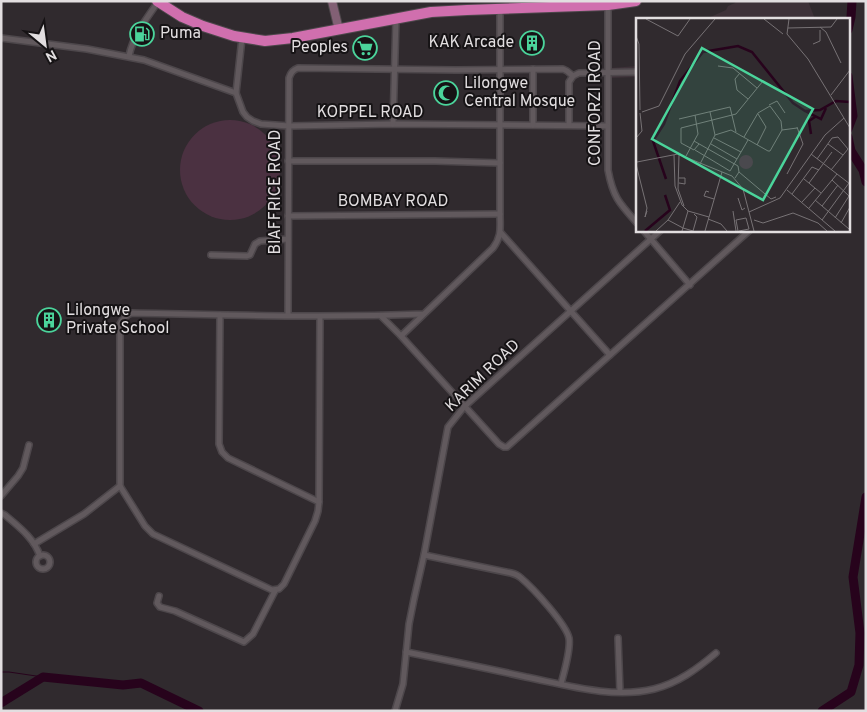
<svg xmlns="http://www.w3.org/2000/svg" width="867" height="712" viewBox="0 0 867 712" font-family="Overpass,sans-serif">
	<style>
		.built { fill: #3e3239 }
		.green { fill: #4b3141 }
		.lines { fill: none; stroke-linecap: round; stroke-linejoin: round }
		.stream { stroke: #27031c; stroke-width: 1 }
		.river { stroke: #27031c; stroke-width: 9 }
		.street-casing { stroke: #4d474b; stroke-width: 8 }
		.secondary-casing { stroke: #4d474b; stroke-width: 10 }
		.highway-casing { stroke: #4d474b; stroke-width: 12 }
		.street { stroke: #61595d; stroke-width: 5 }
		.secondary { stroke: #826075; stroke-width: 8 }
		.highway { stroke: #d06fae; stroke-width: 10 }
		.labels { text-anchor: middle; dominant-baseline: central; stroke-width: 4; stroke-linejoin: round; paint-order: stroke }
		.poi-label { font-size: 16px; fill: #e2dee0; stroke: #161315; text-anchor: start }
		.street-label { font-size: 16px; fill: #e2dee0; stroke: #161315 }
		.inset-river { fill: none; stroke: #27031c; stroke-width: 2.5 }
		.inset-road { fill: none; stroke: #777275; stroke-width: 1 }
		.view { fill: #4bd49b; fill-opacity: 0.15; stroke: #4bd49b; stroke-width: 2.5 }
		.inset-edge { fill: none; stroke: #e2dee0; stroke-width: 2.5 }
	</style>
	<rect width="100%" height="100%" fill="#302a2e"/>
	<g class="built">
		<path d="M736 1H808L815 19H706L726 10 728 6 735 3Z"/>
		<path d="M637 66V77L610 78 611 68Z"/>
	</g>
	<circle class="green" cx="230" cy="170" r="50"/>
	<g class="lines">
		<path class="stream" d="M1 672H9L43 677"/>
		<g class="river">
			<path d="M848 30 851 17 852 1"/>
			<path d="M848 76 853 116 848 129"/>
			<path d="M848 137 851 151 863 170 866 182"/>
			<path d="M1 703 43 677 123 685 141 683 199 711"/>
			<path d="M822 711 851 692 859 665 860 633 853 577 866 497"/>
		</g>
		<g class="street-casing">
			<g id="street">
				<path d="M608 5V170C613 197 619 203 637 223"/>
				<path d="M1 38 87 49 144 60 236 93"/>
				<path d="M242 38 236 93 243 112 247 117 253 121 261 124 289 126 393 124 607 126"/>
				<path d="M129 56C133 36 146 19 158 2"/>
				<path d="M533 69V125"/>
				<path d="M393 124 396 19"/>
				<path d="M569 125V82L573 76 579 73 637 72"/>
				<path d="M288 161H435L500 163"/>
				<path d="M288 216 500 214"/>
				<path d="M643 230 690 285"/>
				<path d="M501 233 610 355"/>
				<path d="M211 255 247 256 250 255 255 244 260 241 288 239"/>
				<path d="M220 315 219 444 222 452 228 458 319 502"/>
				<path d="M288 315 289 78C291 72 293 70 298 68L456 70 563 69 567 71 573 76"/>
				<path d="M320 316 319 502 318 511 315 521 284 584 279 589 272 590 153 534 145 526 120 486V324C123 318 126 315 132 313 229 315 327 318 424 314L493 248C502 236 500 228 500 214V9"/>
				<path d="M381 316 401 336 499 444 504 447H507L750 230"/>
				<path d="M401 336 423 315"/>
				<path d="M1 496 18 476 23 468 29 445"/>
				<path d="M1 513 5 515C19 527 34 538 40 556"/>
				<path d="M34 544 84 514 120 486"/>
				<path d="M424 555 511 573C515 574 518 575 521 578 533 588 566 624 569 638 571 650 564 672 561 684"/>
				<circle cx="43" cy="562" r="7"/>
				<path d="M159 596 157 603 160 607 175 611 244 642 253 634 275 591"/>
				<path d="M618 638 620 692"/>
				<path d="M406 652C446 660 486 668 526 677 566 685 612 699 654 689 678 683 697 669 716 653"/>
				<path d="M395 711 403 684 409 624 414 599 424 555 447 432 448 427 464 407 661 230"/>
			</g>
		</g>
		<g class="secondary-casing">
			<path id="secondary" d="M332 1 339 30"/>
		</g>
		<g class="highway-casing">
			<path id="highway" d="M157 1 182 17 203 26 234 36 265 41 293 38 431 12 467 10 608 5 636 1"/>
		</g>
		<use href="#street" class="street"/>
		<use href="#secondary" class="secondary"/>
		<use href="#highway" class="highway"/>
	</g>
	<defs>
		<g id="fuel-ring" transform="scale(1.25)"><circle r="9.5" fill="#161315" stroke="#4bd49b" stroke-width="1.5"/><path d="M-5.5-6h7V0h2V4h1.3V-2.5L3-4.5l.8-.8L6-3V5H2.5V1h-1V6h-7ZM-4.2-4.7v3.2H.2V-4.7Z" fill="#4bd49b"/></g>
		<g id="building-ring" transform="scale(1.25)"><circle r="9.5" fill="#161315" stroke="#4bd49b" stroke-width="1.5"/><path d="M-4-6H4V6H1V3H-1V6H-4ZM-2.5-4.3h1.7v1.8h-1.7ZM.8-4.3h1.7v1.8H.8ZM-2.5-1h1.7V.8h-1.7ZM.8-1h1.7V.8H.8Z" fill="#4bd49b"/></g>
		<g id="supermarket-ring" transform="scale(1.25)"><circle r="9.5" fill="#161315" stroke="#4bd49b" stroke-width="1.5"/><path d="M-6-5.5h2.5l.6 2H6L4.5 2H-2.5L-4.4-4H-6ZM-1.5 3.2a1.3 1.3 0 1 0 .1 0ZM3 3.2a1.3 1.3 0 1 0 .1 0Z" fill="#4bd49b"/></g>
		<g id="mosque-ring" transform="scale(1.25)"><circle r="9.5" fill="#161315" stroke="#4bd49b" stroke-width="1.5"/><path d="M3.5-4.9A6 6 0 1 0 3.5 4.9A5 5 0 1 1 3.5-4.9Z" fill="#4bd49b"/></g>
	</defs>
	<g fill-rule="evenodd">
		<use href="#fuel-ring" x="142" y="34"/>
		<use href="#building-ring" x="532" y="43"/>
		<use href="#supermarket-ring" x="365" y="48"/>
		<use href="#mosque-ring" x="446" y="93"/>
		<use href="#building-ring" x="49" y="320"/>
	</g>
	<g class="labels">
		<g class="poi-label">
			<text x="160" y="34">Puma</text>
			<text x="514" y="43" text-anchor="end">KAK Arcade</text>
			<text x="348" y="48" text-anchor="end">Peoples</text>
			<text x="464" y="84">Lilongwe<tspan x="464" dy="18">Central Mosque</tspan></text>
			<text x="66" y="311">Lilongwe<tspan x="66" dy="18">Private School</tspan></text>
		</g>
		<g class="street-label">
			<text transform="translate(596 103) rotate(-90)">CONFORZI ROAD</text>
			<text x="370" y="113">KOPPEL ROAD</text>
			<text transform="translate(276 192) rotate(-90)">BIAFFRICE ROAD</text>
			<text x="393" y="202">BOMBAY ROAD</text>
			<text transform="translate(483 376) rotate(-44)">KARIM ROAD</text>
		</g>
	</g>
	<g transform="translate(636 18)">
		<rect width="214" height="214" fill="#302a2e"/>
		<path d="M103 144a7 7 0 1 1 14 0a7 7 0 1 1-14 0Z" fill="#4b3141"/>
		<path class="inset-river" d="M169 93 185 101 190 90M175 116 173 103 179 99M30 161 17 123 28 106 44 63 67 34 102 28 116 34 157 85 169 93 184 92 200 83 214 84M9 213 34 192 29 177"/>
		<path class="inset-road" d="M10 1 42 18 54 1M128 1 147 16M184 9 190 14 205 45M152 10 195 9 201 1M151 16 172 41 214 110M151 16 153 1M0 18 3 26 4 92M177 26 184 23V12M82 48 97 50 121 70M104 55 99 61 101 72 112 81M195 77 214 52M133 87 141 83 149 95M6 94 23 88 49 36 79 1M43 101 94 89 100 114M146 112 161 110M79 117 95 112 132 133H134L146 112 145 103 134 88 122 95 108 119M0 120 6 113 4 95M78 120 105 134M58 123 102 148 103 154 99 160M63 126 58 132 45 125V110L100 96 127 63M75 126 101 141M192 126 207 137M121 127 130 109 122 96M59 132 94 153 112 122M175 136 214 166M38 137 39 168 46 187 52 193 73 199M43 137 42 171 48 188M50 138 62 116 59 97M181 141 196 120 202 119 212 131 195 152M1 144 42 136 96 158 107 171 118 213M0 146 11 190 9 199 11 193M64 146 79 117 74 94M103 154 135 181 140 179M151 156 167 126 161 109M43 160H49V166L43 165M168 161 185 175M196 162 213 178M173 165 196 134M151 172 199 213M73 174 70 173 68 178 78 181M156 176 176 149 183 152M102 180 106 192 109 190M179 182 213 211M44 184 32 202 47 210M166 184 179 170M186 188 202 167M173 190 201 156M97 193 100 213M113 194 144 180 189 117 208 100M199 200 213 178M72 201 85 206 91 213M118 202 127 205 157 195 182 205 191 213M186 202 213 165M205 205 214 189M47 210 57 213 61 199 58 196M20 213 32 202M46 213 52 193M69 213 86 154M102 213 100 202 110 200 113 211 103 213"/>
		<path class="view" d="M66 30 177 91 127 182 16 121Z"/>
		<rect width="214" height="214" class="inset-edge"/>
	</g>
	<rect width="867" height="712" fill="none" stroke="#e2dee0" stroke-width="5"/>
	<g transform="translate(45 45) rotate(151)" stroke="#161315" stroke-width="4" paint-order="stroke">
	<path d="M0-4L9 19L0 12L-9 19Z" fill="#e2dee0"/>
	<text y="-8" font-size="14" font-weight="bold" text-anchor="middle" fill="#e2dee0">N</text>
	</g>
</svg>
